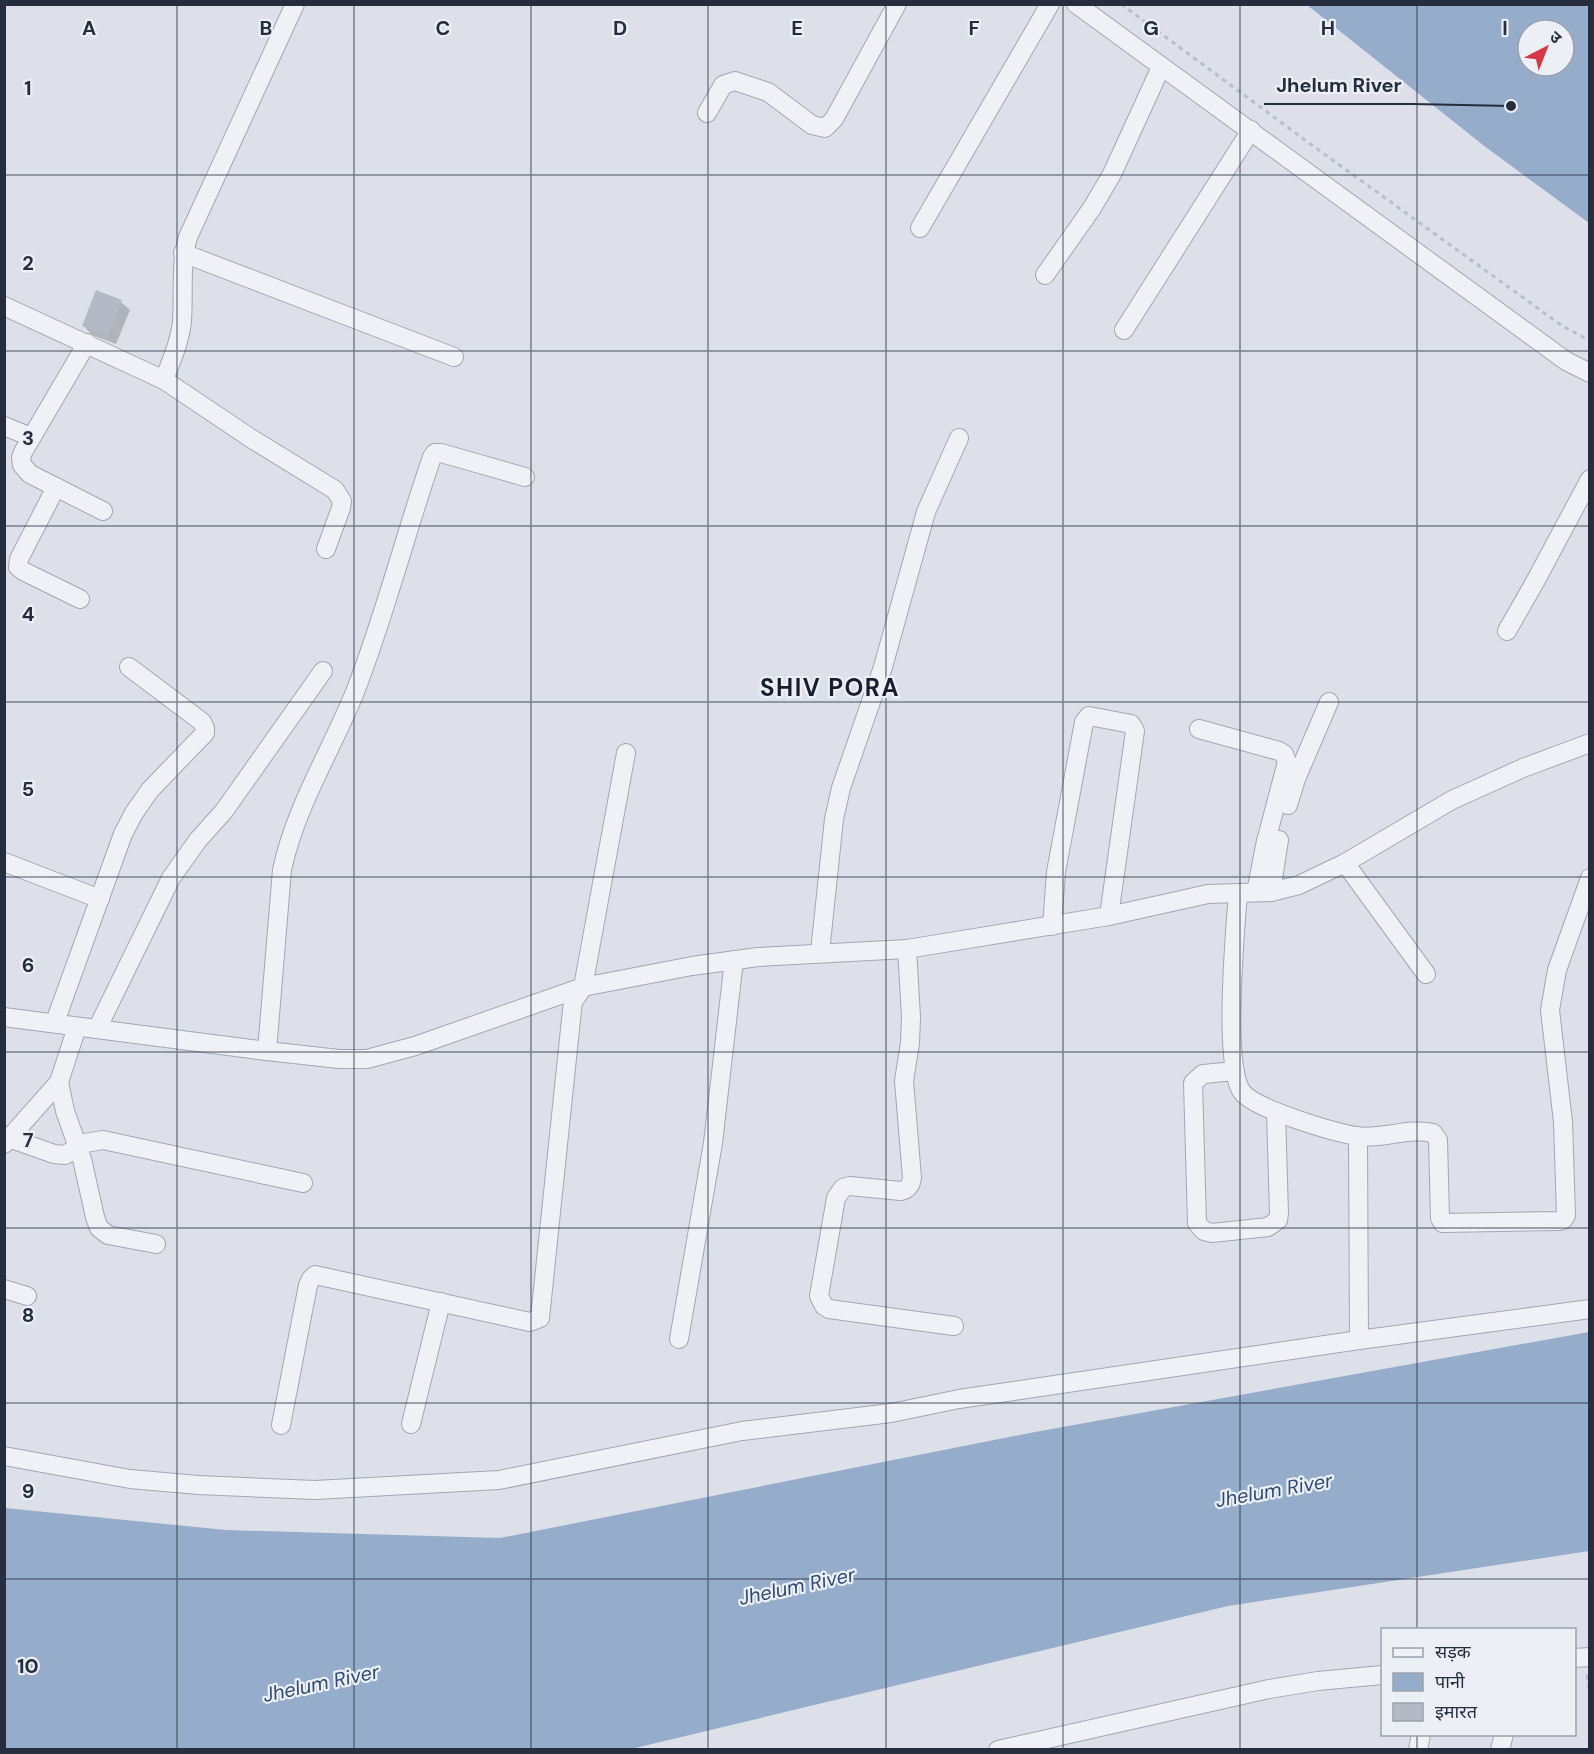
<svg xmlns="http://www.w3.org/2000/svg" width="1594" height="1754" viewBox="0 0 1594 1754" font-family="'DM Sans','Noto Sans Devanagari',sans-serif">
	<style>
		.water { fill: #95acca; fill-rule: evenodd }
		.shadow { fill: #0003 }
		.building { fill: #b4b9c5 }
		.lines { fill: none; stroke-linecap: round; stroke-linejoin: round }
		.street-casing { stroke: #a2a7b2; stroke-width: 20 }
		.path { stroke: #babec6; stroke-width: 3; stroke-dasharray: 4.5 4.5; stroke-linecap: butt }
		.street { stroke: #eff1f6; stroke-width: 18 }
		.grid { fill: none; stroke: #252d3f; stroke-width: 1.5; stroke-opacity: 0.55 }
		.labels { text-anchor: middle; dominant-baseline: central; stroke-width: 4.5; stroke-linejoin: round; paint-order: stroke }
		.water-label { font-size: 20px; font-style: italic; fill: #2e4974; stroke: #eceff5 }
		.district-label { font-size: 24px; font-weight: bold; letter-spacing: 1.5px; fill: #181e2f; stroke: #eceff5 }
		.grid-label { font-size: 20px; text-anchor: middle; font-weight: bold; fill: #252d3f; stroke: #eceff5; stroke-width: 4.5; stroke-linejoin: round; paint-order: stroke }
		.leader { fill: none; stroke: #252d3f; stroke-width: 2 }
		.callout-dot { fill: #252d3f; stroke: #eceff5; stroke-width: 2 }
		.callout-label { font-size: 20px; text-anchor: middle; font-weight: bold; fill: #252d3f; stroke: #eceff5; stroke-width: 4.5; stroke-linejoin: round; paint-order: stroke }
	</style>
	<rect width="100%" height="100%" fill="#dde0e8"/>
	<g class="water">
		<path d="M1307 5H1589V223L1483 145ZM1528 30H1564V66H1528Z"/>
		<path d="M1589 1332V1551L1228 1606 631 1749H5V1508L226 1530 500 1538 1035 1432Z"/>
	</g>
	<path class="shadow" d="M121 302 130 310 116 344 92 335 84 326Z"/>
	<path class="building" d="M96 290 122 300 108 337 82 326Z"/>
	<g class="lines">
		<g class="street-casing">
			<g id="street">
				<path d="M1076 4 1566 361 1590 373"/>
				<path d="M707 113 723 85 735 81 768 92 812 125 825 128 834 119 897 4"/>
				<path d="M920 228 1050 4"/>
				<path d="M183 253 454 357"/>
				<path d="M1045 275 1092 208 1112 174 1161 67"/>
				<path d="M4 306 164 380 252 439 335 490 342 501 341 508 326 549"/>
				<path d="M1124 330 1251 130"/>
				<path d="M87 343 23 452 21 458 22 465 30 474 103 511"/>
				<path d="M164 380C171 361 180 342 182 321 184 293 180 264 188 237L295 4"/>
				<path d="M4 426 31 437"/>
				<path d="M56 487 19 559 18 567 23 571 80 599"/>
				<path d="M1507 631 1536 580 1590 479"/>
				<path d="M1199 729 1279 751 1284 754 1287 762 1266 841 1256 892"/>
				<path d="M1288 805 1296 779 1329 702"/>
				<path d="M4 862 100 899"/>
				<path d="M1345 863 1426 974"/>
				<path d="M1271 892 1279 840"/>
				<path d="M1238 893C1235 931 1223 1066 1242 1092 1255 1109 1333 1132 1356 1136 1381 1140 1409 1127 1433 1133L1438 1140 1440 1218 1443 1223 1559 1221 1563 1220 1566 1215 1563 1122 1550 1010 1557 970 1590 878"/>
				<path d="M1052 926 1056 872 1084 722 1089 716 1131 724 1135 731 1109 916"/>
				<path d="M907 949 911 1017 910 1043 904 1081 912 1178C911 1185 909 1189 901 1191L850 1186 843 1188 836 1198 819 1296 824 1306 829 1309 954 1326"/>
				<path d="M820 952 834 819 841 788 883 667 926 512 959 438"/>
				<path d="M4 1017 267 1051 339 1059H367L415 1046 583 987 692 966 758 957 907 949 1109 916 1208 894 1271 892 1299 885 1345 863 1452 800 1523 768 1590 743"/>
				<path d="M55 1022 123 834 134 813 150 790 205 733V728L202 722 129 667"/>
				<path d="M97 1029 171 878 198 840 224 811 323 671"/>
				<path d="M267 1051 282 870C295 808 331 751 355 692 385 615 405 535 432 457L435 453H441L525 477"/>
				<path d="M1235 1071 1203 1074 1193 1083 1197 1223 1204 1231 1212 1233 1268 1227 1278 1220 1279 1213 1276 1112"/>
				<path d="M59 1082 65 1111 82 1159 95 1217 99 1228 108 1235 156 1244"/>
				<path d="M1358 1136 1359 1340"/>
				<path d="M9 1138 54 1154 65 1155 85 1143 103 1140 303 1183"/>
				<path d="M4 1144 59 1082 77 1027"/>
				<path d="M4 1289 27 1296"/>
				<path d="M679 1339 713 1143 734 960"/>
				<path d="M411 1424 441 1302"/>
				<path d="M281 1425 308 1285 311 1279 315 1275 530 1322 540 1318 572 1010 573 1002 583 987 626 753"/>
				<path d="M4 1456 130 1479 198 1485 315 1490 499 1480 742 1431 891 1413 959 1399 1359 1340 1590 1309"/>
				<path d="M1574 1658 1590 1657"/>
				<path d="M998 1750 1269 1689 1318 1681 1382 1675"/>
				<path d="M1418 1750 1421 1734"/>
				<path d="M1500 1750 1504 1734"/>
			</g>
		</g>
		<g class="path">
			<path d="M1121 4 1309 143 1561 325 1590 341"/>
			<path d="M1587 1675 1590 1694"/>
		</g>
		<use href="#street" class="street"/>
	</g>
	<path class="grid" d="M177 4V1750M354 4V1750M531 4V1750M708 4V1750M886 4V1750M1063 4V1750M1240 4V1750M1417 4V1630M4 175H1590M4 351H1590M4 526H1590M4 702H1590M4 877H1590M4 1052H1590M4 1228H1590M4 1403H1590M4 1579H1590M1417 1734V1750"/>
	<g class="labels">
		<g class="water-label">
			<text transform="translate(1274 1490) rotate(-10)">Jhelum River</text>
			<text transform="translate(797 1586) rotate(-12)">Jhelum River</text>
			<text transform="translate(321 1683) rotate(-12)">Jhelum River</text>
		</g>
		<g class="district-label">
			<text x="830" y="687">SHIV PORA</text>
		</g>
	</g>
	<g class="grid-label">
		<text x="89" y="35">A</text>
		<text x="266" y="35">B</text>
		<text x="443" y="35">C</text>
		<text x="620" y="35">D</text>
		<text x="797" y="35">E</text>
		<text x="974" y="35">F</text>
		<text x="1151" y="35">G</text>
		<text x="1328" y="35">H</text>
		<text x="1505" y="35">I</text>
		<text x="28" y="95">1</text>
		<text x="28" y="270">2</text>
		<text x="28" y="445">3</text>
		<text x="28" y="621">4</text>
		<text x="28" y="796">5</text>
		<text x="28" y="972">6</text>
		<text x="28" y="1147">7</text>
		<text x="28" y="1322">8</text>
		<text x="28" y="1498">9</text>
		<text x="28" y="1673">10</text>
	</g>
	<path class="leader" d="M1511 106L1413 104H1264"/>
	<circle class="callout-dot" cx="1511" cy="106" r="6"/>
	<g class="callout-label">
		<text x="1339" y="92">Jhelum River</text>
	</g>
	<rect width="1594" height="1754" fill="none" stroke="#252d3f" stroke-width="12"/>
	<rect x="1381" y="1628" width="195" height="108" fill="#eceff5" stroke="#9ca1ac" stroke-width="1.5"/>
	<rect x="1393" y="1648" width="30" height="9" fill="#eff1f6" stroke="#9ca1ac" stroke-width="1.5"/>
	<text x="1435" y="1658" font-size="18" fill="#252d3f">सड़क</text>
	<rect x="1393" y="1673" width="30" height="18" fill="#95acca" stroke="#9ca1ac" stroke-width="1.5"/>
	<text x="1435" y="1688" font-size="18" fill="#252d3f">पानी</text>
	<rect x="1393" y="1703" width="30" height="18" fill="#b4b9c5" stroke="#9ca1ac" stroke-width="1.5"/>
	<text x="1435" y="1718" font-size="18" fill="#252d3f">इमारत</text>
	<g transform="translate(1546 48) rotate(42)"><circle r="28" fill="#eceff5" stroke="#9ca1ac" stroke-width="1.5"/>
	<path d="M0-4.5L10 22L0 15L-10 22Z" fill="#d53948"/>
	<text y="-9" font-size="16" font-weight="bold" text-anchor="middle" fill="#252d3f">उ</text>
	</g>
</svg>
